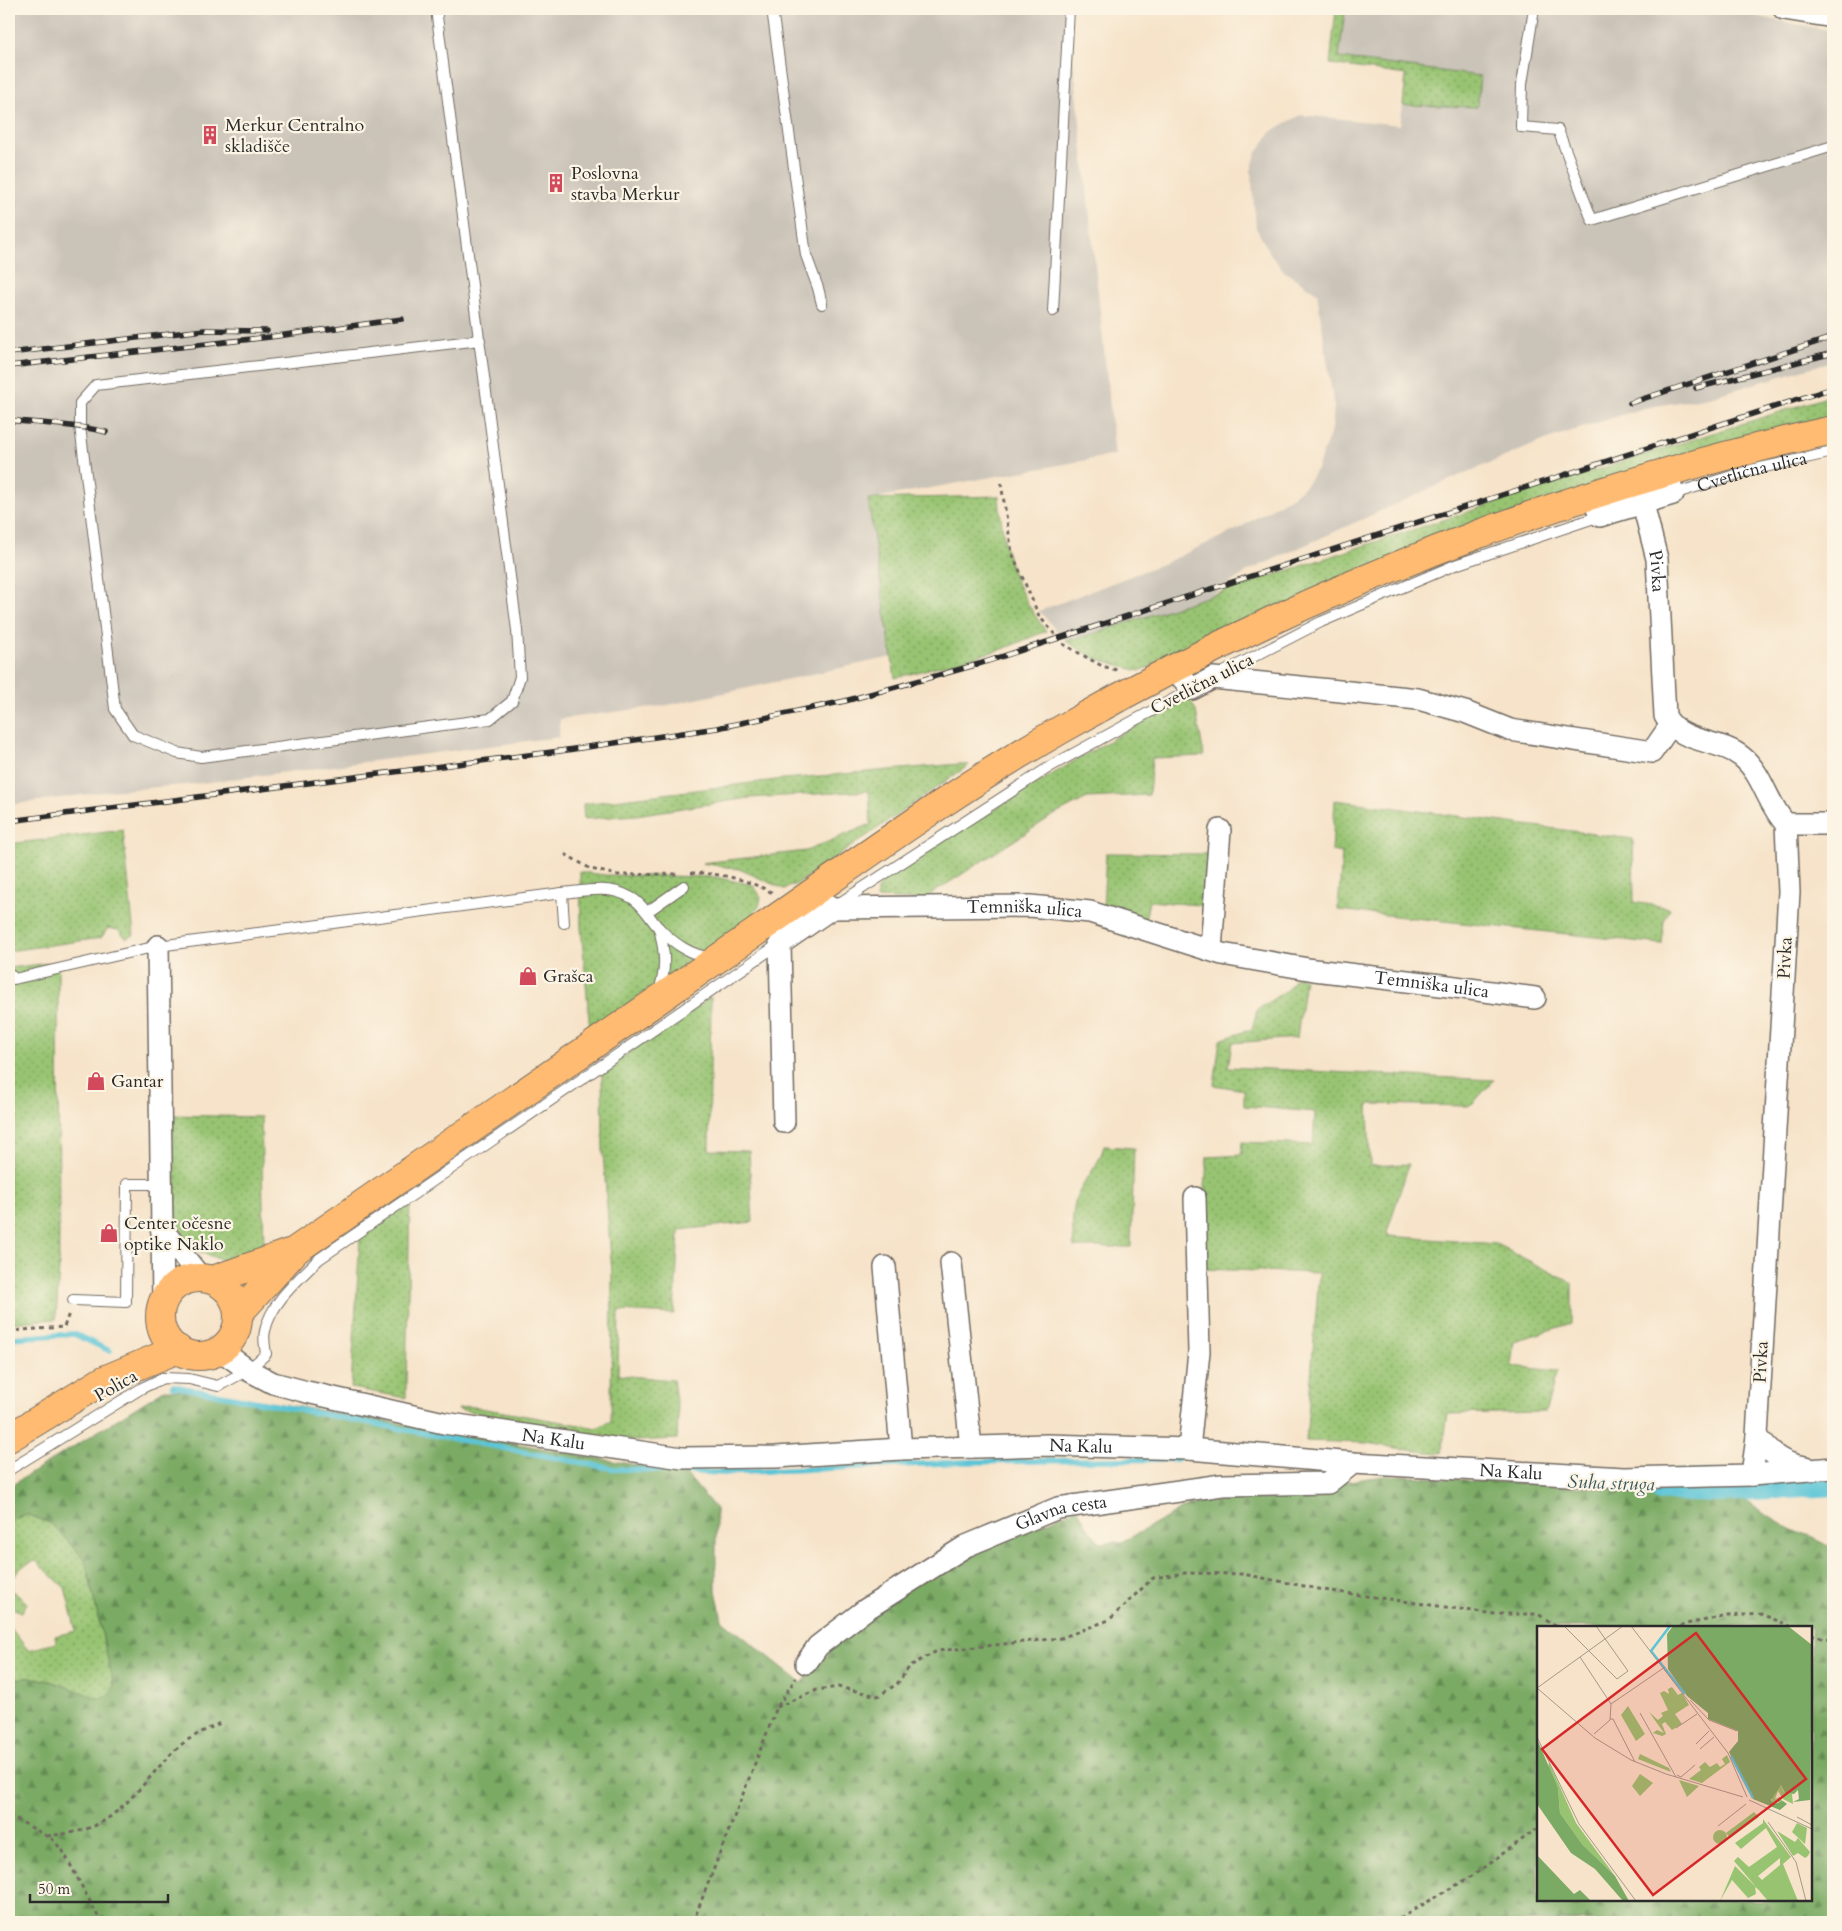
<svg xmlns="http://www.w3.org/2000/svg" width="1842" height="1931" viewBox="0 0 1842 1931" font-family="Cardo,serif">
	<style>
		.industrial { fill: #cac3b8 }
		.grass { fill: url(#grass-dots); stroke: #62784e }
		.forest { fill: url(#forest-firs); stroke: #526a48; fill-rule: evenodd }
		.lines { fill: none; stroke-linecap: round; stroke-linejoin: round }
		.stream { stroke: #5bc5d7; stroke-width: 5.5 }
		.river { stroke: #5bc5d7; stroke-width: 32 }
		.lane-casing { stroke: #726b62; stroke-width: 12 }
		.street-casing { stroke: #726b62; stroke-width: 24 }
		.primary-casing { stroke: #726b62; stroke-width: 30 }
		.path { stroke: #726b62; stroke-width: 3; stroke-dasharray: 4 4; stroke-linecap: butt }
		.lane { stroke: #fff; stroke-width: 10 }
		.street { stroke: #fff; stroke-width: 21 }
		.primary { stroke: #ffbb71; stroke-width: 28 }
		.rail-casing { stroke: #2b2b2b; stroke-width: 5.5 }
		.rail { stroke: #fcf5e5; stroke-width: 4; stroke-dasharray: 11; stroke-linecap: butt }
		.labels { text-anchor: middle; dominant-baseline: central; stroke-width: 4.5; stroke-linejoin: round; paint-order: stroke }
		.poi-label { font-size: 18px; fill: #2b2b2b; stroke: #fcf5e5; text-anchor: start }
		.street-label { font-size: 18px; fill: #2b2b2b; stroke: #fcf5e5 }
		.water-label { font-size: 19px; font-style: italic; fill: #39595f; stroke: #fcf5e5 }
		.inset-river { fill: none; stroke: #5bc5d7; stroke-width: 2.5 }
		.inset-road { fill: none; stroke: #a5998a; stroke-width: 1 }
		.view { fill: #d62828; fill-opacity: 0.15; stroke: #d62828; stroke-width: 2.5 }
		.inset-edge { fill: none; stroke: #2b2b2b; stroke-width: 2.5 }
	</style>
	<defs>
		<pattern id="grass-dots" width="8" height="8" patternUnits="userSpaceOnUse" patternTransform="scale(1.25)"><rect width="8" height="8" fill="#98c472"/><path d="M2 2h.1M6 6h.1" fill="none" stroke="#7c9f5e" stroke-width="1.8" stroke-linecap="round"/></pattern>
		<pattern id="forest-firs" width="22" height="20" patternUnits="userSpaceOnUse" patternTransform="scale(1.25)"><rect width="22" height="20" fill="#7aaa64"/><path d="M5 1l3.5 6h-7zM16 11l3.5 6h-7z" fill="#648b53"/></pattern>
	</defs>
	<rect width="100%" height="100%" fill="#fcf5e5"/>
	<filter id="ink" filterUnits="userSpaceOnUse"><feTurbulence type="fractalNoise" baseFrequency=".02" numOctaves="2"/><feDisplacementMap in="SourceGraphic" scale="10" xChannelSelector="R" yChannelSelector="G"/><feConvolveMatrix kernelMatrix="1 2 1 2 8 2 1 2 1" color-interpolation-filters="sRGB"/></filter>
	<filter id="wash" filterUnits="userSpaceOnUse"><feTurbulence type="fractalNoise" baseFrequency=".0096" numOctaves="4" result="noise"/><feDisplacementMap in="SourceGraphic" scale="20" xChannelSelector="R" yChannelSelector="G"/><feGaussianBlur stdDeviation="1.12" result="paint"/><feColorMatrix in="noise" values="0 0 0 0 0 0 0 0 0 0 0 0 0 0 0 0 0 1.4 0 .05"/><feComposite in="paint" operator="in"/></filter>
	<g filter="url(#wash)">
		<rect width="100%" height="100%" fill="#f6e3c9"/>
		<g class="industrial">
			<path d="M9 9H1068L1115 455 869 499 892 657 668 705 560 719 559 737 194 784 110 791 9 805Z"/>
			<path d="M1345 9H1719L1833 31V361L1709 397 1644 408 1550 438 1456 477 1250 570 1210 596 1093 634 1066 641 1039 611 1165 563 1236 530 1293 496 1306 485 1317 469 1332 429 1334 407 1317 293 1284 271 1273 258 1256 228 1251 171 1256 154 1272 131 1301 115 1400 125 1403 105 1413 107 1480 76 1339 58Z"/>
		</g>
		<g class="grass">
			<path d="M1336 9H1345L1339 58 1480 76 1477 107 1403 105 1406 75 1330 64Z"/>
			<path d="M1833 395V417L1781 429 1139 671 1094 658 1066 641 1093 634 1599 469Z"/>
			<path d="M999 496C1003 552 1012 585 1046 631L1003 649 895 678 868 499Z"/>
			<path d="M1190 699 1196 711 1204 756 1152 758 1149 795 1087 798 1052 816 922 900 877 898V890L884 879C980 817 1077 758 1177 702Z"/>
			<path d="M959 764 969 765 797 884 784 889 739 869 702 863 806 851 871 824 869 791 749 798 636 815 584 819 583 804 784 779Z"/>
			<path d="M1335 800 1633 839 1634 902 1670 908 1664 921 1662 944 1338 910 1342 853 1332 851Z"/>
			<path d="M123 830 134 935 126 938 118 930 108 928 101 938 9 951V844Z"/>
			<path d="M1106 853 1214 854 1211 906 1149 901 1145 921 1103 907Z"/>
			<path d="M580 872 605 875 715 877 753 885 761 897 759 906 746 922 590 1030 581 927Z"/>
			<path d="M58 962 59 1268 56 1319 9 1323V968Z"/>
			<path d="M1296 977 1305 979 1297 1038 1232 1043 1228 1067 1494 1080 1473 1103 1468 1106 1368 1104 1370 1166 1409 1164 1387 1232 1389 1236 1496 1244 1572 1283V1323L1514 1341 1511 1366 1558 1371 1545 1412 1448 1414 1442 1453 1415 1451 1367 1443 1306 1441 1319 1273 1200 1269 1207 1157 1241 1155 1242 1142 1313 1145 1315 1112 1244 1106V1090L1214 1085 1220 1040 1252 1029 1257 1010 1288 989Z"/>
			<path d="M711 997 709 1150 749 1151 753 1222 679 1230 674 1314 619 1311 618 1375 673 1380 678 1415 677 1439 636 1441 585 1433 457 1409 468 1406 597 1428 611 1421 612 1273 603 1153 602 1071Z"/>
			<path d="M172 1115 261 1117 264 1249 239 1260 224 1261 195 1250 183 1236 176 1218Z"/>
			<path d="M1104 1146 1134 1148 1131 1247H1074C1073 1231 1071 1211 1077 1196 1085 1179 1099 1165 1104 1146Z"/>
			<path d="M410 1203 406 1385V1398L351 1388 360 1238Z"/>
			<path d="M26 1514 50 1523 85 1559 114 1686 109 1695 100 1699C78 1692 29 1667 9 1683V1626L28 1650 56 1643 55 1636 76 1631 65 1588 36 1561C20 1565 13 1573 12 1590L27 1603 22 1612 9 1607V1522Z"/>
		</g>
		<path class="forest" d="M164 1390H195L446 1431 686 1474 716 1509V1590L722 1620 802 1683 837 1643 898 1590 1077 1508 1089 1530 1101 1543 1122 1542 1190 1505 1389 1475 1627 1490 1722 1487 1789 1527 1833 1548V1922H9V1683C29 1667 78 1692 100 1699L109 1695 114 1686 85 1559 50 1523 26 1514 9 1522V1487ZM1538 1627H1811V1900H1538Z"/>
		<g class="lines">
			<g class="stream">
				<path d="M9 1338 74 1334 110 1351"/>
				<path d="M173 1386 615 1469 724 1473 965 1462 1177 1459"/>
			</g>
			<path class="river" d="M1663 1485 1722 1487 1833 1480"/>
		</g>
	</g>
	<g filter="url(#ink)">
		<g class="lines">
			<g class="lane-casing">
				<g id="lane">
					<path d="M436 9 517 630 520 677 512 701 490 719 201 757 177 753 133 735 115 709 80 426V403L96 385 480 340"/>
					<path d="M772 9 806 255 818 288 822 304"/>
					<path d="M1534 9 1522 84 1521 127 1558 130 1592 220 1833 146"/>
					<path d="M1053 311 1069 9"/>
					<path id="s1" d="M1673 494 1751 470 1833 452"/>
					<path d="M1218 675 1321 622 1455 565 1600 516"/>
					<path d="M562 893 564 923"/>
					<path d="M838 904 1051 766 1192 689"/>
					<path d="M647 912 684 886"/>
					<path d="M9 973 14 979 158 946 562 893C584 891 609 885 630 897 643 903 649 918 659 928 672 942 692 957 712 957"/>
					<path d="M658 993C667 970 665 952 659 928"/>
					<path d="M73 1300 126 1302 127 1184H160"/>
					<path d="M9 1470 142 1388 163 1378 189 1379 218 1386 248 1370 266 1354C265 1347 263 1338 265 1331 271 1302 299 1279 319 1259L779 944"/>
				</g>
			</g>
			<g class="street-casing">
				<g id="street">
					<path d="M1784 9 1833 17"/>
					<path d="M1592 495 1600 516 1673 494 1667 472"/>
					<path id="s2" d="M1643 504 1657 559 1665 716C1681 745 1719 738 1742 757 1763 774 1767 804 1786 824L1789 892 1757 1436 1752 1475"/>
					<path d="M1174 669 1192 689 1213 678 1418 699 1465 712 1510 730 1652 752 1670 726"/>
					<path d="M1786 824H1833"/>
					<path id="s3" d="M807 897 832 908 1030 906 1090 912 1222 954 1314 970 1441 985 1535 998"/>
					<path d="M158 946 163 1301"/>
					<path d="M1211 949 1220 830"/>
					<path d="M784 1122 780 944 832 908"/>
					<path d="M161 1228 201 1278"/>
					<path d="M951 1263 971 1447"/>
					<path d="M885 1267 901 1449"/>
					<path id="s4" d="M220 1350 248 1370 273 1383 307 1392 444 1423 682 1458 776 1457 901 1449 1047 1445 1189 1449 1353 1463 1624 1478 1752 1475 1833 1468"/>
					<path d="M1757 1436C1770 1454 1783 1464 1805 1467"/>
					<path d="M1189 1449 1199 1352 1195 1198"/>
					<path id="s5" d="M806 1663 818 1646 865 1610 966 1546 1058 1508 1222 1485 1328 1483 1353 1463"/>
				</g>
			</g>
			<g class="primary-casing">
				<g id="primary">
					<circle cx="199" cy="1317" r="39"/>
					<path d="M213 1280 289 1253"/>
					<path d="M238 1314 296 1250C448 1145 601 1040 753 934 855 864 955 790 1062 729 1302 592 1563 489 1833 430"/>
					<path d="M9 1438 104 1380 178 1349"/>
				</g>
			</g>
			<g class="path">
				<path d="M1001 483 1012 553 1039 616 1063 644 1102 666 1120 671"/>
				<path d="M565 854 591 869 617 875 677 874"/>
				<path d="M691 873C721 873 746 879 773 893"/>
				<path d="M9 1331 64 1327 69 1313"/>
				<path d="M1680 1627 1686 1624 1728 1616 1761 1614 1793 1627"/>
				<path d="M1811 1634 1824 1639H1833"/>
				<path d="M777 1707 817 1690 838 1687 878 1696 897 1684 910 1666 937 1651 1061 1638 1109 1620 1153 1578 1185 1573 1243 1574 1324 1590 1495 1614H1538L1558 1627"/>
				<path d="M9 1815 52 1839 63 1851 101 1922"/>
				<path d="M47 1836C61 1834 76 1833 89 1828 123 1816 149 1775 174 1751 187 1738 204 1731 220 1723"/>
				<path d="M693 1922 777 1707 796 1678"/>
				<path d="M1393 1922 1472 1876 1538 1828"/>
			</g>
			<use href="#lane" class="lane"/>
			<use href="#street" class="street"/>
			<use href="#primary" class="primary"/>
			<g class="rail-casing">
				<g id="rail">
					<path d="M9 353 204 330 267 331"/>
					<path d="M9 366 270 337 402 319"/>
					<path d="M1696 388 1833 353"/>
					<path d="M1630 403 1833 337"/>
					<path d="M9 420C42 424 74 424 106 432"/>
					<path d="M9 821 560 751 717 728 845 701 979 664 1833 388"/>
				</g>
			</g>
			<use href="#rail" class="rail"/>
		</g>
	</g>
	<defs>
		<g id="building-bare" transform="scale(1.5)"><path d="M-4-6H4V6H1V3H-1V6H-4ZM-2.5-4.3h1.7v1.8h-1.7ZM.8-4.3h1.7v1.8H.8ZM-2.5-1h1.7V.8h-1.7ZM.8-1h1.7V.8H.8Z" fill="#d1495b" stroke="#fcf5e5" stroke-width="2.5" paint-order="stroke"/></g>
		<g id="shop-bare" transform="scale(1.5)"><path d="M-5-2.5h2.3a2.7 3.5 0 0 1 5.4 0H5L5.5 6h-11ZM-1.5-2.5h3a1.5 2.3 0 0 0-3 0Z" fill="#d1495b" stroke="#fcf5e5" stroke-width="2.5" paint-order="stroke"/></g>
	</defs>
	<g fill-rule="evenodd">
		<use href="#building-bare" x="210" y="135"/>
		<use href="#building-bare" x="556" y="183"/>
		<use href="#shop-bare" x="528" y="976"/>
		<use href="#shop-bare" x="96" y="1081"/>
		<use href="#shop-bare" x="109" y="1233"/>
	</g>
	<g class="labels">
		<g class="poi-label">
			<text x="225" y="125">Merkur Centralno<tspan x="225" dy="21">skladišče</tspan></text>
			<text x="571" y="173">Poslovna<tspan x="571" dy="21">stavba Merkur</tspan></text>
			<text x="543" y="976">Grašca</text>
			<text x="111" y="1081">Gantar</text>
			<text x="124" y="1223">Center očesne<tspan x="124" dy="21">optike Naklo</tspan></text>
		</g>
		<g class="street-label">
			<text stroke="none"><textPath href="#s1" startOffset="82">Cvetlična ulica</textPath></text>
			<text stroke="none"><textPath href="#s2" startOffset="69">Pivka</textPath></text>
			<text transform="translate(1202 684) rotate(-27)">Cvetlična ulica</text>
			<text stroke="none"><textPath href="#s3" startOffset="220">Temniška ulica</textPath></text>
			<text transform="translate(1785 958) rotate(-87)">Pivka</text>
			<text stroke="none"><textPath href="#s3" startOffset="636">Temniška ulica</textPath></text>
			<text transform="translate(1761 1362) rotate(-87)">Pivka</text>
			<text transform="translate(116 1386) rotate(-30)">Polica</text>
			<text stroke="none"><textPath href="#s4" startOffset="349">Na Kalu</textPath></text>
			<text stroke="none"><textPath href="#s4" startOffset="878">Na Kalu</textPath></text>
			<text stroke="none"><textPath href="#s4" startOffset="1309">Na Kalu</textPath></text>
			<text stroke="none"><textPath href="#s5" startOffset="301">Glavna cesta</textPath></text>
		</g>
		<g class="water-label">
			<text transform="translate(1611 1483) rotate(2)">Suha struga</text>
		</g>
	</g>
	<g transform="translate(1537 1626)">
		<rect width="275" height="275" fill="#f6e3c9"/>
		<path d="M135 61 141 69 145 67 152 79 138 88 145 98 135 104 128 96 125 98 129 108 125 110 116 107 120 104 127 107 112 86 121 94 126 90 124 87 131 84 123 67 127 65 132 68 131 63ZM91 80 108 108 99 115 84 89ZM103 128 132 142 134 146 101 133ZM190 129 193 136 165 157 152 153 164 144 162 141 168 136 173 141 180 137 183 141 188 138 185 133ZM12 136 39 197 78 250 45 218 23 187 21 162 11 142ZM103 148 116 157 103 170 95 160ZM142 154 162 160 150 171ZM244 159 247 166 255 168 256 178 246 173 241 165 238 173 243 171 246 176H235V169ZM217 186 222 191 193 212 189 207ZM226 193 254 231 246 238 261 275H231L197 235 201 231 212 241 240 221 229 202 204 223 198 217 226 197ZM243 232V246V239L225 254 221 250ZM260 197 270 202 268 218 255 206ZM176 211a7 7 0 1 1 14 0a7 7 0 1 1-14 0ZM240 205 258 216 261 212 273 226 271 230 268 232 261 227 256 230ZM198 240 223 265 218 261 219 268 211 272 195 254 183 275Z" fill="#98c472" fill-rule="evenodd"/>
		<path d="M136 0H251L275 19 273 174 256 176 262 173 261 164 257 168 248 167 244 159 234 174 237 178 246 175 250 178 243 184 216 173 192 126 201 115V105L171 93V87L150 70 131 43 130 8ZM0 113 21 162 23 187 45 218 78 250 92 275H86L58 243 34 227 0 178ZM0 229 37 268 43 264 54 275H0Z" fill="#7aaa64"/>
		<path class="inset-river" d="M133 0 114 25 148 68M194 130 216 172"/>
		<path class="inset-road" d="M27 0 80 53 91 45 59 0M94 0 191 127 210 171M43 31 74 78M0 62 86 0M0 62 58 112 94 134 129 148 206 171M153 74 172 94 200 105M103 87 139 151M73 93H76L98 136M139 102 160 88M57 108 73 94 74 78 128 41M0 111 42 198 99 275M159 118 172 105M163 123 177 111M140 149 144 151 158 139M212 174 275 203M260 191 275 199M231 196 259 236 269 275M181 200 209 178"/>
		<path class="view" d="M159 7 269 153 116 269 5 123Z"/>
		<rect width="275" height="275" class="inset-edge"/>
	</g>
	<rect width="1842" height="1931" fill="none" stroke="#fcf5e5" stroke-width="30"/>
	<path d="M30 1894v8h138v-8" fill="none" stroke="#2b2b2b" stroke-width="2.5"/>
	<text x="38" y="1894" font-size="15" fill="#2b2b2b" stroke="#fcf5e5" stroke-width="4" paint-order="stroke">50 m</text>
</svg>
